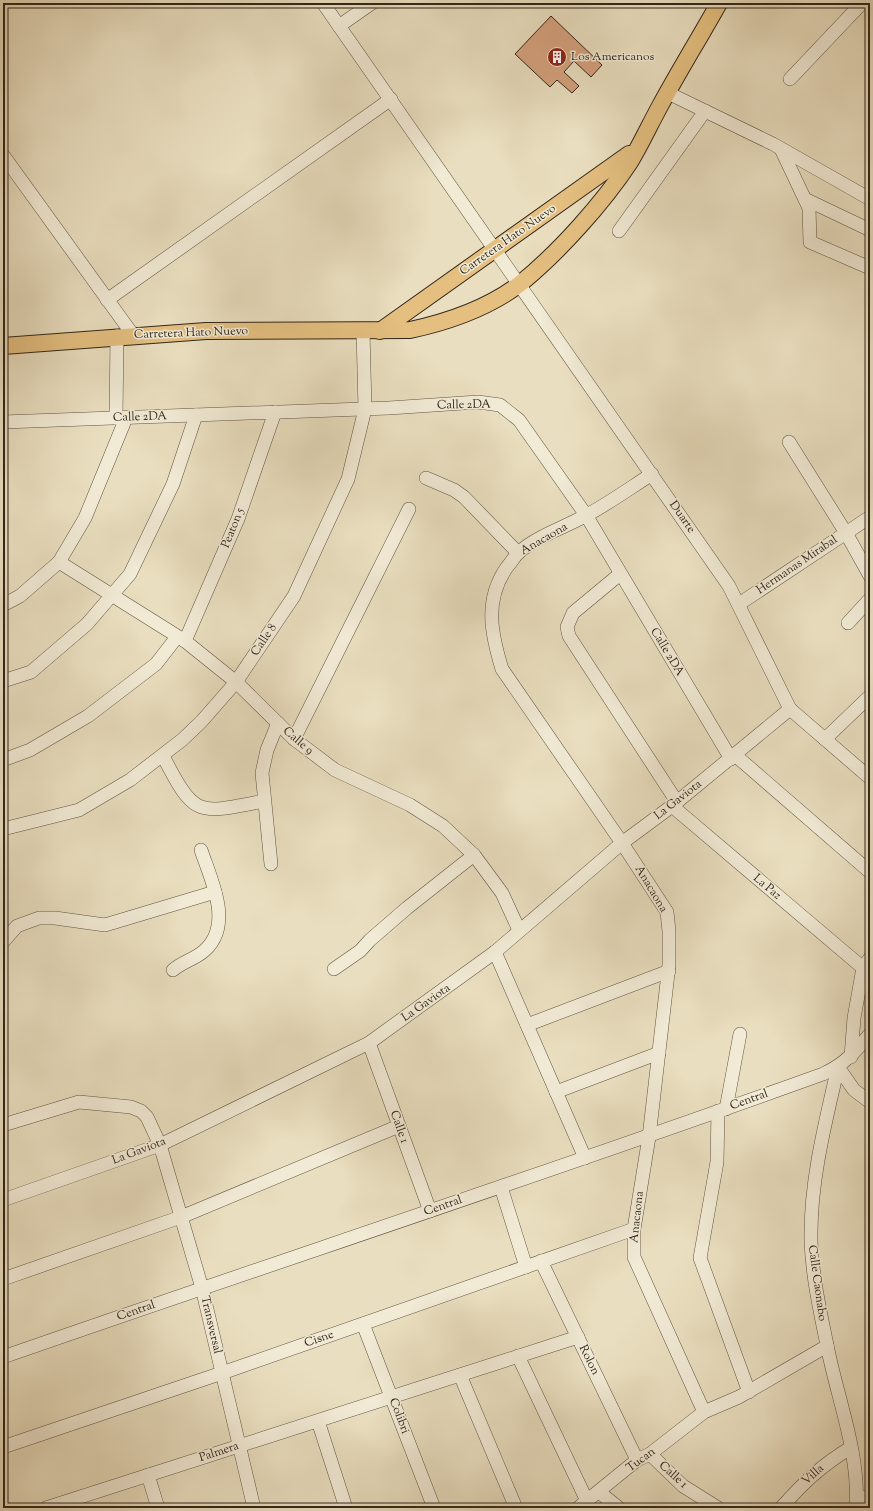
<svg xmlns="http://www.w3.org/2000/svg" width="873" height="1511" viewBox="0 0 873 1511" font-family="'Sorts Mill Goudy',serif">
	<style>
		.building { fill: #d4a17d; stroke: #31261a }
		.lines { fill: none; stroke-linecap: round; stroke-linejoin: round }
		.minor-casing { stroke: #5f5443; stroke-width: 14 }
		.major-casing { stroke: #31261a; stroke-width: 18 }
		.minor { stroke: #f1ead5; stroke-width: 13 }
		.major { stroke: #e4bf80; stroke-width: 16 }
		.labels { text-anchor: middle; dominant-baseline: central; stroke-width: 3; stroke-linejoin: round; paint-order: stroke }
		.poi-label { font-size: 12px; fill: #31261a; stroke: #f1ead5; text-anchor: start }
		.street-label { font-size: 12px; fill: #31261a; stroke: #f1ead5 }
	</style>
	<rect width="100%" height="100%" fill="#e9debf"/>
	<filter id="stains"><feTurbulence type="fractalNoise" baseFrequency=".005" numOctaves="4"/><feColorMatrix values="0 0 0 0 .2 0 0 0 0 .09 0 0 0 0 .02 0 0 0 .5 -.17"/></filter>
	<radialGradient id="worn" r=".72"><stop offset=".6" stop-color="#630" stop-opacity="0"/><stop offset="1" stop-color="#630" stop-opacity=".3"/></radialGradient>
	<path class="building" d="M551 16 602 65 591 77 574 61 564 72 579 86 572 93 557 80 550 87 515 54Z"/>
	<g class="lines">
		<g class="minor-casing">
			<g id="minor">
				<path d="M323 3 729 586 790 709 870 778"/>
				<path d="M339 26 372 3"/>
				<path d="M790 79 862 3"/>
				<path d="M668 93 773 144 870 199"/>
				<path d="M781 149 809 208 810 242 870 268"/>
				<path d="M3 155 133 335"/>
				<path d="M805 199 870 230"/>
				<path d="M619 231 705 111"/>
				<path d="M107 300 391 99"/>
				<path d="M116 418 117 336"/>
				<path d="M3 422 389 408 478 402 500 405 519 420 586 515 731 759"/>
				<path d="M652 474C630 488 608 504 585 516 563 528 537 536 518 553 514 557 511 563 507 567 484 600 491 633 502 669L622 843 667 912 669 931V965L649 1137 634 1229V1257L704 1412"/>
				<path d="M426 478 454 490 464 497 518 553"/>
				<path d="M870 517 846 533 870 576"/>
				<path d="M59 562 185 641 236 682 294 739 335 770 410 805 443 826 474 855 502 893 519 930"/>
				<path d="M620 574 573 613 567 627 569 636 677 802"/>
				<path d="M739 604 846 533 789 442"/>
				<path d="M3 605 20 596 59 562 85 518 126 418"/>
				<path d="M848 623 870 599"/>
				<path d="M185 641 238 519 275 412"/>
				<path d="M3 681 31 672 87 624 130 574 173 484 196 415"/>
				<path d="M294 739 409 509"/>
				<path d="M825 739 870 696"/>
				<path d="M735 755 870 872"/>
				<path d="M163 756C195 818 197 814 264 801"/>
				<path d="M3 760 30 750 88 716 156 664 177 637"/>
				<path d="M672 806 863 968"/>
				<path d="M3 829 79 810 130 780 182 740 201 722 236 682 294 596 348 479 365 409 363 331"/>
				<path d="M271 864 262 773 267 750 278 723"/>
				<path d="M3 942 17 926 39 918H55L105 925 215 892"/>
				<path d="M495 952 585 1158"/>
				<path d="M334 969 360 951 370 940 407 908 474 855"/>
				<path d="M173 970C182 962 195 959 204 951 234 925 211 880 201 850"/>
				<path d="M527 1025 669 971"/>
				<path d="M369 1043 430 1211"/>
				<path d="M851 1057 854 1018 863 968 870 958"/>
				<path d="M838 1067C825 1124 810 1182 811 1240 812 1275 820 1311 827 1345 837 1398 860 1453 856 1508"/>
				<path d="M838 1067 854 1090 870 1102"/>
				<path d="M556 1092 659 1053"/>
				<path d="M726 1109 740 1034"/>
				<path d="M718 1111 717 1162 700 1258 749 1392"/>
				<path d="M3 1125 79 1102 131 1107 141 1111 147 1117 160 1145 202 1288 254 1508"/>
				<path d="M501 1187 526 1267"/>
				<path d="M3 1200 160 1145 369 1043 495 952 622 843 672 806 790 709"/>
				<path d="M541 1261 637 1460"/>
				<path d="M3 1279 181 1217 399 1126"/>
				<path d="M363 1324 434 1508"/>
				<path d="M518 1356 587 1501"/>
				<path d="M3 1357C276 1262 551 1172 823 1074 845 1064 855 1052 870 1034"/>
				<path d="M460 1375 516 1508"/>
				<path d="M318 1421 346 1508"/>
				<path d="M3 1447 222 1373 634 1229"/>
				<path d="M650 1454 683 1486 718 1508"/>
				<path d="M148 1475 158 1508"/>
				<path d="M599 1492 619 1508"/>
				<path d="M857 1497H870"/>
				<path d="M46 1508 578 1337"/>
				<path d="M578 1508 637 1460 650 1454 704 1412 739 1397 827 1346"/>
				<path d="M781 1508C804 1482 821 1466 850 1448"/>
			</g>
		</g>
		<g class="major-casing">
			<g id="major">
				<path d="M380 331 629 154"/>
				<path d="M3 346 206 331 410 330C447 322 490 307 521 283 559 252 603 203 630 162 641 144 650 124 660 106 679 71 700 37 719 3"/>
			</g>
		</g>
		<use href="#minor" class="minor"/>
		<use href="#major" class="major"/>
	</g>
	<defs>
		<g id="building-disc" transform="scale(1)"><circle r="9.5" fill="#8f2418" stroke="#f1ead5"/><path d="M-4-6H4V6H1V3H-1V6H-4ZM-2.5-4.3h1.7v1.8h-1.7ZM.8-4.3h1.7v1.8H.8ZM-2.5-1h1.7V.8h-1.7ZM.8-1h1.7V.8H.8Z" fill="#fff"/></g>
	</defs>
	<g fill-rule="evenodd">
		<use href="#building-disc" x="557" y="57"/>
	</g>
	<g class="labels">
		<g class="poi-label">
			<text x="571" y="57">Los Americanos</text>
		</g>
		<g class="street-label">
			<text transform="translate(508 240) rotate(-35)">Carretera Hato Nuevo</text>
			<text transform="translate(191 333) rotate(-2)">Carretera Hato Nuevo</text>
			<text transform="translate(464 405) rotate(-1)">Calle 2DA</text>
			<text transform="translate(140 417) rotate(-2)">Calle 2DA</text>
			<text transform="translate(682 517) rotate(55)">Duarte</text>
			<text transform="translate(233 528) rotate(-68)">Peaton 5</text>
			<text transform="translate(544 539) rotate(-30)">Anacaona</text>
			<text transform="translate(797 565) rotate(-34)">Hermanas Mirabal</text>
			<text transform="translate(264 640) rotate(-56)">Calle 8</text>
			<text transform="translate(667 652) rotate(59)">Calle 2DA</text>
			<text transform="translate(298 741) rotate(40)">Calle 9</text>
			<text transform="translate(678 800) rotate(-38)">La Gaviota</text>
			<text transform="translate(767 887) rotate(40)">La Paz</text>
			<text transform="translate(651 889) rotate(59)">Anacaona</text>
			<text transform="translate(426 1003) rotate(-35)">La Gaviota</text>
			<text transform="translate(749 1100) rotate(-20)">Central</text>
			<text transform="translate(399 1127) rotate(70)">Calle 1</text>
			<text transform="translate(139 1151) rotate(-21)">La Gaviota</text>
			<text transform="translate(443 1206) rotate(-19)">Central</text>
			<text transform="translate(637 1217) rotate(-84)">Anacaona</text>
			<text transform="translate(817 1283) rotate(82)">Calle Caonabo</text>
			<text transform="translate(136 1311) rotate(-19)">Central</text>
			<text transform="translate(211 1325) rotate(77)">Transversal</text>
			<text transform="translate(319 1339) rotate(-19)">Cisne</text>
			<text transform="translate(589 1360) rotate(64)">Rolon</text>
			<text transform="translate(399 1416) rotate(69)">Colibri</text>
			<text transform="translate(219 1452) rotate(-18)">Palmera</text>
			<text transform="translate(641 1460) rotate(-36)">Tucan</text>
			<text transform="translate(673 1475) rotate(42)">Calle 1</text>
			<text transform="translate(813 1475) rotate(-41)">Villa</text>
		</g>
	</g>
	<rect width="873" height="1511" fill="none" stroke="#e9debf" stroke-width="16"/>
	<rect x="4" y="4" width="865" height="1503" fill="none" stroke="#31261a" stroke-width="2"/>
	<rect x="8" y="8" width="857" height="1495" fill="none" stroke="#31261a"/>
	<rect width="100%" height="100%" filter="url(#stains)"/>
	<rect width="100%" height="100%" fill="url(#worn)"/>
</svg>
